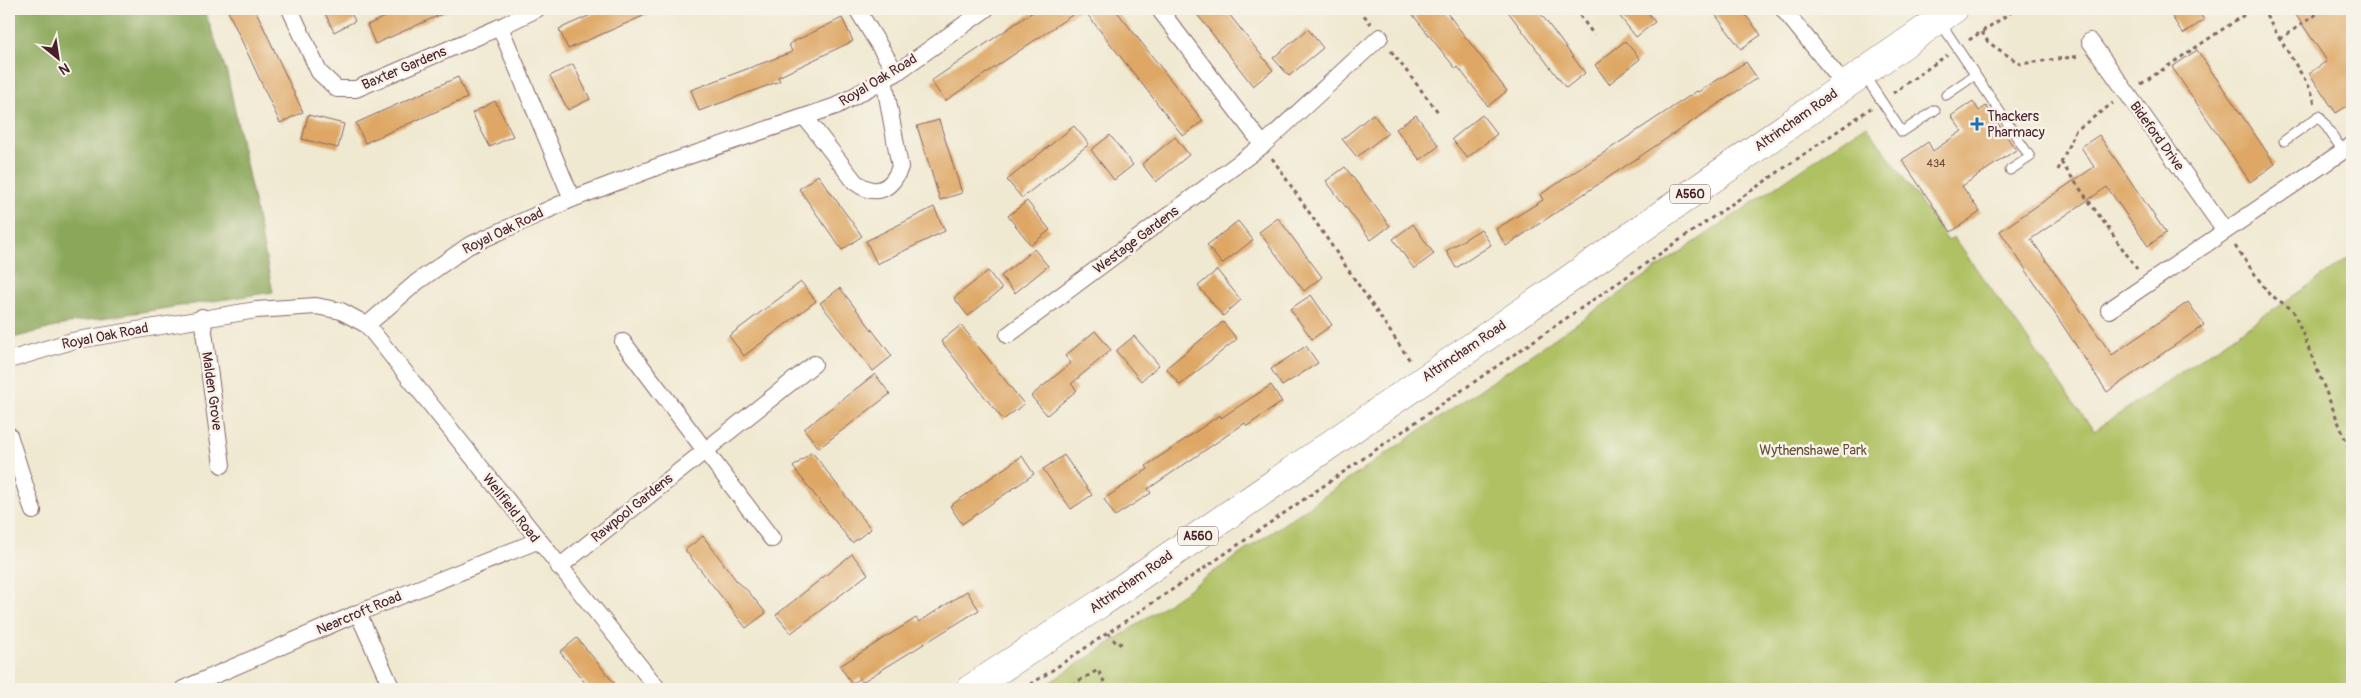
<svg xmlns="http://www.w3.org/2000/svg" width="2361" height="698" viewBox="0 0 2361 698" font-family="Pangolin,sans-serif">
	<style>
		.green { fill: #afc164; stroke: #7c7048 }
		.forest { fill: #8ba75a; stroke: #6a6342 }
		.building { fill: #dea765 }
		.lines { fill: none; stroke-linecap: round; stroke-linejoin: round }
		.lane-casing { stroke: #846665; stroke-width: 11 }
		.street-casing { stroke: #846665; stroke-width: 18 }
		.highway-casing { stroke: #846665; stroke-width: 29 }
		.path { stroke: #846665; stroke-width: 3; stroke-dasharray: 4 4; stroke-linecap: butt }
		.lane { stroke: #fff; stroke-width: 9 }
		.street { stroke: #fff; stroke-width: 16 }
		.highway { stroke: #fff; stroke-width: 28 }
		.poi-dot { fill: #1f6fb2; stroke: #f7f3e8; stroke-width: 2 }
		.labels { text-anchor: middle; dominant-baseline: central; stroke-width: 5; stroke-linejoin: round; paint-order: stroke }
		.number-label { font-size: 11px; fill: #6f413a }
		.shield { fill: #f7f3e8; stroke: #7e5f64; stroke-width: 1 }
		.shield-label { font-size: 12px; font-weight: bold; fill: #4a1f2b }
		.street-label { font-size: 14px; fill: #4a1f2b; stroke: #f7f3e8 }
		.poi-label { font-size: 14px; fill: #4a1f2b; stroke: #f7f3e8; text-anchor: start }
		.park-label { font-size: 14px; fill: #68503c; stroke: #f7f3e8 }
	</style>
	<rect width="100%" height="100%" fill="#f7f3e8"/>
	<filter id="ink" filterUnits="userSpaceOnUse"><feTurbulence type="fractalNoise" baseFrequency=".02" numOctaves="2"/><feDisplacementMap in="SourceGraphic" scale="10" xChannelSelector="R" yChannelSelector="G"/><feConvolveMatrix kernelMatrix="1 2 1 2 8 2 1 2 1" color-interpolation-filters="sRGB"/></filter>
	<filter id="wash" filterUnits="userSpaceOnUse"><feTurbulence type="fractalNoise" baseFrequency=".0096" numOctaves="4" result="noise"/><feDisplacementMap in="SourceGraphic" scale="20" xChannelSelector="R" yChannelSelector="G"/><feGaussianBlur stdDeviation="1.12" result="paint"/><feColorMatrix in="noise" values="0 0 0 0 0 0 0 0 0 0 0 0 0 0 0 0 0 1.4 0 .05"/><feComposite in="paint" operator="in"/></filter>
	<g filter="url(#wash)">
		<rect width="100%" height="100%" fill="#f0e9d1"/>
		<path class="green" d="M1866 125 1948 241 1954 238 2094 431 2352 256V689H1040L1126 632Z"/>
		<path class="forest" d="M9 9H204L227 73 273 292 75 322 9 339Z"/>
		<g id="blocks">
			<g class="building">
				<path d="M227 9H255L303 112 280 123Z"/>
				<path d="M323 9H349L355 21 334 32Z"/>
				<path d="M403 9H453L375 44 367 25Z"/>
				<path d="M604 9H659L568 49 559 29Z"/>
				<path d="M1037 9H1081L945 101 931 81Z"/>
				<path d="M1083 9H1115L1203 121 1183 136Z"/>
				<path d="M1193 9H1225L1273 70 1253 86Z"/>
				<path d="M1408 9H1444L1507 91 1488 106 1458 67 1456 69Z"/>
				<path d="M1506 9H1537L1585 73 1566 88Z"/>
				<path d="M1614 9H1645L1655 22 1636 37Z"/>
				<path d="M1711 9H1741L1761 35 1741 49Z"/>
				<path d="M2180 9H2197L2204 20 2183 34 2171 15Z"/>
				<path d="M2292 9H2347L2352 16V103L2336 113 2309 73 2327 61Z"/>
				<path d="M842 18 853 41 778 77 780 81 699 111 691 90 792 52 789 44Z"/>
				<path d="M1308 29 1323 48 1289 76 1273 58Z"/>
				<path d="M1625 41 1640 59 1609 84 1595 65Z"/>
				<path d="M2197 50 2275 164 2250 182 2172 67Z"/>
				<path d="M1746 62 1757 78 1506 246 1496 229 1543 200 1540 195 1697 91 1698 92Z"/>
				<path d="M573 64 590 99 568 110 550 76Z"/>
				<path d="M458 77 467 98 365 143 356 123Z"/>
				<path d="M495 101 513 136 490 147 472 113Z"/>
				<path d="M1973 101 1979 111 1986 106 2016 150 1962 186 1980 212 1951 232 1902 160 1928 142 1933 151 1962 131 1951 116Z"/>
				<path d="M1373 114 1388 133 1357 157 1342 139Z"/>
				<path d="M308 115 344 124 338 148 302 139Z"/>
				<path d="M1416 115 1439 146 1420 160 1396 129Z"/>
				<path d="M1482 115 1497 134 1467 158 1452 139Z"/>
				<path d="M939 120 962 193 940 200 917 126Z"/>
				<path d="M1074 126 1089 144 1022 198 1007 180Z"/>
				<path d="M1110 135 1133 165 1114 180 1091 150Z"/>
				<path d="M2099 135 2166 233 2148 246 2107 187 2031 239 2112 355 2188 302 2204 325 2107 392 2000 231 2094 167 2081 147Z"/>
				<path d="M1175 137 1189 155 1156 182 1142 164Z"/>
				<path d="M1345 167 1390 226 1371 240 1326 181Z"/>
				<path d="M818 175 862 236 842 250 799 189Z"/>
				<path d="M1027 201 1050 230 1031 245 1008 216Z"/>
				<path d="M934 207 945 231 877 264 866 241Z"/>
				<path d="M1278 218 1322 277 1304 291 1259 232Z"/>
				<path d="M1238 221 1253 240 1222 264 1207 245Z"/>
				<path d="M1413 224 1434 254 1414 269 1393 239Z"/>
				<path d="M1481 229 1491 245 1456 268 1446 251Z"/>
				<path d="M1034 249 1048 266 1015 293 1001 276Z"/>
				<path d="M1217 270 1241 300 1223 316 1198 286Z"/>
				<path d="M988 271 1002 289 968 316 954 298Z"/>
				<path d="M801 282 816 301 744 356 729 336Z"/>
				<path d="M840 288 892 356 873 371 820 303Z"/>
				<path d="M1311 295 1332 325 1312 339 1290 309Z"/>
				<path d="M1223 322 1237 339 1180 385 1166 368Z"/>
				<path d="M961 325 1024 404 1003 420 941 341Z"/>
				<path d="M1095 331 1111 350 1071 384 1077 390 1047 415 1031 396 1071 363 1065 356Z"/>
				<path d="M1134 336 1159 365 1141 381 1116 351Z"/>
				<path d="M1306 346 1318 363 1282 386 1271 369Z"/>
				<path d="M875 374 890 394 819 448 804 429Z"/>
				<path d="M1271 385 1282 402 1247 426 1245 423 1148 489 1151 493 1115 516 1104 499 1148 469 1146 466 1220 415 1221 418Z"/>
				<path d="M812 452 871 529 852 543 793 467Z"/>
				<path d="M1064 455 1092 495 1071 509 1043 469Z"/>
				<path d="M1022 456 1034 474 962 524 950 506Z"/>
				<path d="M703 536 739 584 747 590 766 613 746 628 685 550Z"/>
				<path d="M852 554 868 574 791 633 776 615Z"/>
				<path d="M967 591 979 610 862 682 860 678 852 684 840 666 916 618 919 622Z"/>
				<path d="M577 638 601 667 619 689H590L560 652Z"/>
			</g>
		</g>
	</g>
	<g filter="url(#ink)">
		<use href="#blocks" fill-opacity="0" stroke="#846665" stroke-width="1"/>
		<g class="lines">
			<g class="lane-casing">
				<g id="lane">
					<path d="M1940 22 2030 157 2010 170"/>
					<path d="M1864 75 1902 132 1935 110"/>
					<path d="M1946 95 1975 75"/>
					<path d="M2284 141 2319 116 2343 151"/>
				</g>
			</g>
			<g class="street-casing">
				<g id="street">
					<path d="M290 9 319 72 337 89H356L500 27 537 9"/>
					<path d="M857 9 896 73"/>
					<path d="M1159 9 1263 145"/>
					<path d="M1783 9 1845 85"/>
					<path d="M500 27 572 199"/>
					<path d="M2090 41 2225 231"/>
					<path d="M805 117 855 182C875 197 891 191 900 167L884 79"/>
					<path d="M2109 310 2352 145"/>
					<path d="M202 317 222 465"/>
					<path d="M367 325 417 282 468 246 572 199 662 165 836 106 896 73 986 9"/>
					<path d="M1008 335 1263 145 1380 37"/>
					<path d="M623 342 772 539"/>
					<path d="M9 360 72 341 256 310 316 306 341 311 367 325 658 689"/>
					<path d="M9 435 33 511"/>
					<path d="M559 567 814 364"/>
					<path d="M358 613 392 689"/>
					<path d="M183 689 358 613 537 541"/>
				</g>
			</g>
			<g class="highway-casing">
				<path id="highway" d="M970 689 1101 603 1564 283 1954 9"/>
			</g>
			<g class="path">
				<path d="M1359 9 1371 24"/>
				<path d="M1575 9 1594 35"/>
				<path d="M2262 9 2311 90 2315 104"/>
				<path d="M1982 32 1988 42 2020 64 2080 56"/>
				<path d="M2280 39 2324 9"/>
				<path d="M1969 40 2016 9"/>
				<path d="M1391 51 1438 112"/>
				<path d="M2141 84 2253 9"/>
				<path d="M1893 93 1947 55"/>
				<path d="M1272 158 1411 362"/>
				<path d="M2061 162 2137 269"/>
				<path d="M2058 170 2075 131 2113 103"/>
				<path d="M2235 246 2269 294 2293 310 2352 456"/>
				<path d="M1108 633 1118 645 1124 641"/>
				<path d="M1024 689 1203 569 1871 108"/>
				<path d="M1065 689 1098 670 1108 689"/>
			</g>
			<use href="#lane" class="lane"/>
			<use href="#street" class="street"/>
			<use href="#highway" class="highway"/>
		</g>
	</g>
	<path class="poi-dot" d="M1974.5 116.5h5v5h5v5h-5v5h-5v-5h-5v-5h5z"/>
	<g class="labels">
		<g class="number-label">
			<text x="1936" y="163">434</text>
		</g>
		<g class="shield">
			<rect x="1670" y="184.5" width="40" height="19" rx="4"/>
			<rect x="1178" y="526.5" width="40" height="19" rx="4"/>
		</g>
		<g class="shield-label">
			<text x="1690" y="194">A560</text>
			<text x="1198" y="536">A560</text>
		</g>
		<g class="street-label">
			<text transform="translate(404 68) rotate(-23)">Baxter Gardens</text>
			<text transform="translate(878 80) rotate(-31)">Royal Oak Road</text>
			<text transform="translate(1796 120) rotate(-35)">Altrincham Road</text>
			<text transform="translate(2157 136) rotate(54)">Bideford Drive</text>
			<text transform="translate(503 231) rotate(-26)">Royal Oak Road</text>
			<text transform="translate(1136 240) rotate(-37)">Westage Gardens</text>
			<text transform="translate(105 336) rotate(-11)">Royal Oak Road</text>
			<text transform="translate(1464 351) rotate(-34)">Altrincham Road</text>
			<text transform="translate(212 391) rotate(82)">Malden Grove</text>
			<text transform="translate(511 508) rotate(52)">Wellfield Road</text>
			<text transform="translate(632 508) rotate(-39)">Rawpool Gardens</text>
			<text transform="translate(1131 582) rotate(-35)">Altrincham Road</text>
			<text transform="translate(359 613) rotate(-23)">Nearcroft Road</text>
		</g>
		<g class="poi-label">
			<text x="1987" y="116">Thackers<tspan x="1987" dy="16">Pharmacy</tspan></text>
		</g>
		<g class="park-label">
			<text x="1813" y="450">Wythenshawe Park</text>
		</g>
	</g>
	<rect width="2361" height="698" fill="none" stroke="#f7f3e8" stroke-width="30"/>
	<g transform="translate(58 58) rotate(150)" stroke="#f7f3e8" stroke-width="4" paint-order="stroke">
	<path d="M0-4L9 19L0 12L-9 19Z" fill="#4a1f2b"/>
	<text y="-8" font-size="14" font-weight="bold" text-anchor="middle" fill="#4a1f2b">N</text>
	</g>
</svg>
